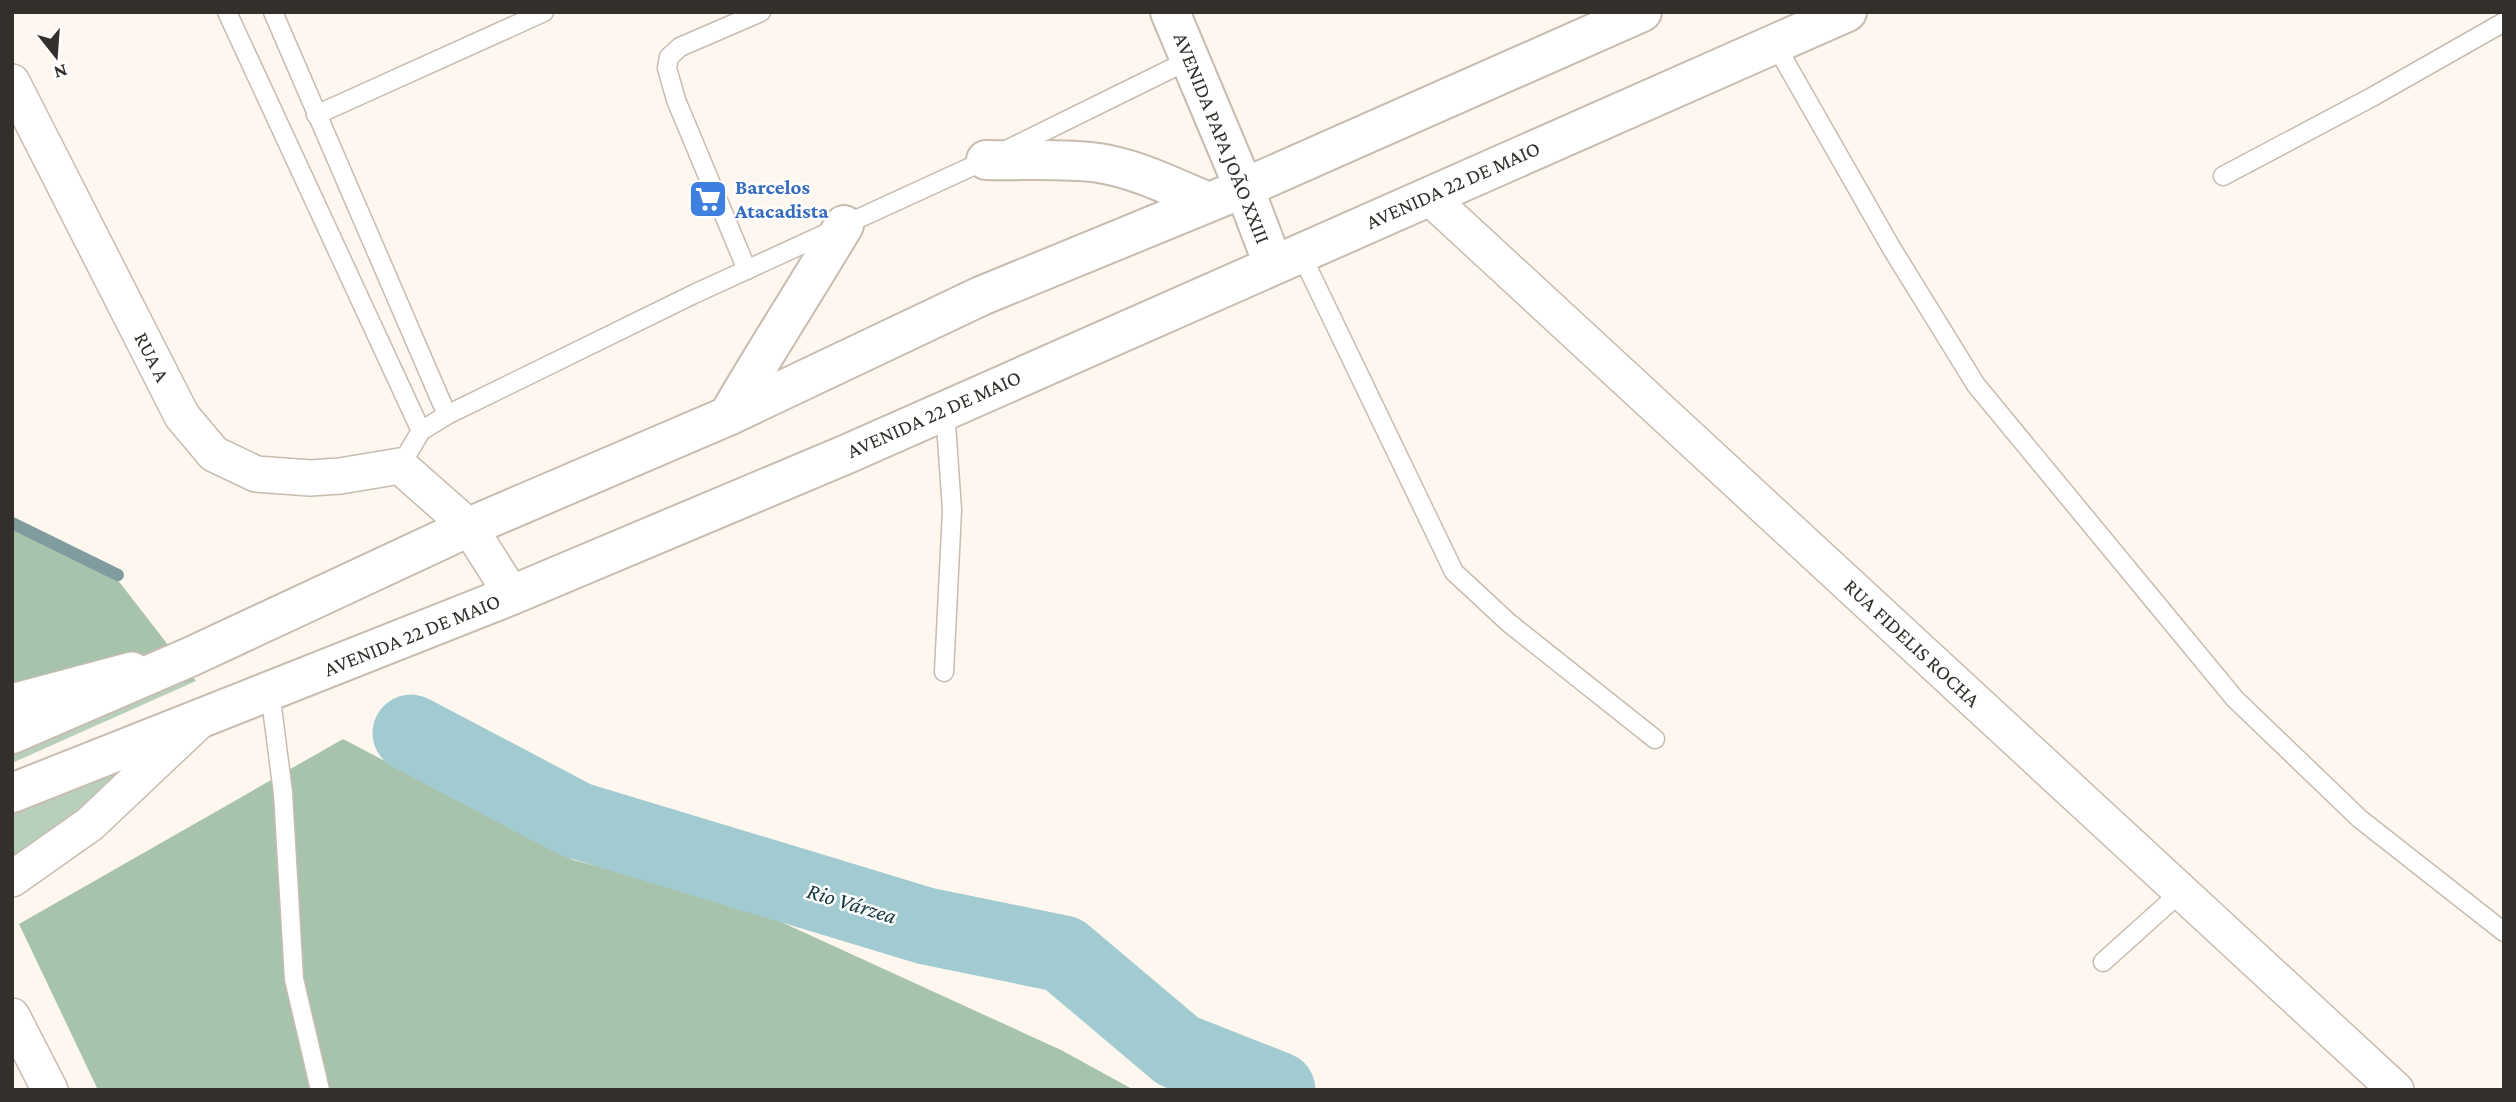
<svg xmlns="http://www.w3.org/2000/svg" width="2516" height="1102" viewBox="0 0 2516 1102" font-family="'Crimson Pro',serif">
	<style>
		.green { fill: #b7cfbb }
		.forest { fill: #a8c3ac }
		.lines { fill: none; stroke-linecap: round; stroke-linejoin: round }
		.stream { stroke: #819c9f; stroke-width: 12 }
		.river { stroke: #a2cbd1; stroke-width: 77 }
		.lane-casing { stroke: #c7bcaf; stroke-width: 21 }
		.street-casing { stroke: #c7bcaf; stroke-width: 38 }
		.secondary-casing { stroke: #c7bcaf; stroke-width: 42 }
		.primary-casing { stroke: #c7bcaf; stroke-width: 42 }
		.lane { stroke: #fff; stroke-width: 18 }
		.street { stroke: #fff; stroke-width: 35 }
		.secondary { stroke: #fff; stroke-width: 38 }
		.primary { stroke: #fff; stroke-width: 38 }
		.labels { text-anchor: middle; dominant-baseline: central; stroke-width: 5; stroke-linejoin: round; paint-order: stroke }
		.street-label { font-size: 21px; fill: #332f2a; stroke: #fff }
		.shop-label { font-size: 21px; font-weight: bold; fill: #366cbe; stroke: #fff; text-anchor: start }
		.water-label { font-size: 23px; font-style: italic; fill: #133a3f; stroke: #fff }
	</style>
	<rect width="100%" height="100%" fill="#fef7ef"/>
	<g class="green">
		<path d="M196 681 12 763V721L73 704Z"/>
		<path d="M171 744 12 872V802Z"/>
	</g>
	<g class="forest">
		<path d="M12 523 110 570 196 681 73 704 12 721Z"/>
		<path d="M343 739 573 860 744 905 1061 1050 1134 1090H98L19 924Z"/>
	</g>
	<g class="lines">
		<path class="stream" d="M12 523 118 575"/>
		<path class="river" d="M411 733 576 820 926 926 1063 954 1178 1051 1277 1090"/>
		<g class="lane-casing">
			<g id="lane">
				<path d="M227 12 421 431"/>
				<path d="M273 12 447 415"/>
				<path d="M1775 44 1892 249 1976 385 2235 699 2360 819 2504 932"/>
				<path d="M316 115 544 12"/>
				<path d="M2223 176 2372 97 2504 22"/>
				<path d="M1300 252 1454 572 1509 623 1655 739"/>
				<path d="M747 270 676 100 667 68 669 57 680 47 761 12"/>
				<path d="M400 466 421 431 447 415 694 294 986 160 1191 59"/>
				<path d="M944 672 952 510 945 410"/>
				<path d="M270 692 283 793 294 979 320 1090"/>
				<path d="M2103 962 2182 891"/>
			</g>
		</g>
		<g class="street-casing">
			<g id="street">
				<path d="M12 82 182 416 214 454 256 474 310 478 340 476 400 466 469 527 512 595"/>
				<path d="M1428 196 2396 1090"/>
				<path d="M12 702 132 670"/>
				<path d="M12 879 90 824 199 721"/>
				<path d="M12 1016 50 1090"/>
			</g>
		</g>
		<g class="secondary-casing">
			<path id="secondary" d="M1170 12 1244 188 1273 264"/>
		</g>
		<g class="primary-casing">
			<g id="primary">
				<path d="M986 160C1023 161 1062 158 1099 163 1137 169 1172 187 1206 201"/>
				<path d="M728 416C765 352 806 289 844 225"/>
				<path d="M12 734 190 657 469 527 728 416 981 296 1244 188 1642 12"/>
				<path d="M12 793 512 595 847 454 1847 12"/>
			</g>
		</g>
		<use href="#lane" class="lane"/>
		<use href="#street" class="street"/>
		<use href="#secondary" class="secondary"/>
		<use href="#primary" class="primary"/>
	</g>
	<defs>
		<g id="supermarket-square" transform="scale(2.0125)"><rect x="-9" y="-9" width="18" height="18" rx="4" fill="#3f7fe0" stroke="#fff"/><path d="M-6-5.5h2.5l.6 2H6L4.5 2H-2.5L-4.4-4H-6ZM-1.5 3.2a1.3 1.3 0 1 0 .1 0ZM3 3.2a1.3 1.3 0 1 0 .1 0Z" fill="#fff"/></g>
	</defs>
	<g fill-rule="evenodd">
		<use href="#supermarket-square" x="708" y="199"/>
	</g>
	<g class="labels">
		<g class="street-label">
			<text transform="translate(1222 138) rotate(68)">AVENIDA PAPA JOÃO XXIII</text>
			<text transform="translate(1453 185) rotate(-24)">AVENIDA 22 DE MAIO</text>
			<text transform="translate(152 357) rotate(63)">RUA A</text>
			<text transform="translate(934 414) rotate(-24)">AVENIDA 22 DE MAIO</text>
			<text transform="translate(412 635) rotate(-22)">AVENIDA 22 DE MAIO</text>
			<text transform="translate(1912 643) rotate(43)">RUA FIDELIS ROCHA</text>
		</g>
		<g class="shop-label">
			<text x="735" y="187">Barcelos<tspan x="735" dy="24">Atacadista</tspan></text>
		</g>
		<g class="water-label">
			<text transform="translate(852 903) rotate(17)">Rio Várzea</text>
		</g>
	</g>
	<rect width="2516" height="1102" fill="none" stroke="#332f2a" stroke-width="28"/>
	<g transform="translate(56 56) rotate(163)" stroke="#ffffff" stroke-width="5" paint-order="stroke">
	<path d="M0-5L12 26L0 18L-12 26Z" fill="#332f2a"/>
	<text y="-10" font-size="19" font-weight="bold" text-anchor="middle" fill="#332f2a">N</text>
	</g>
</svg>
